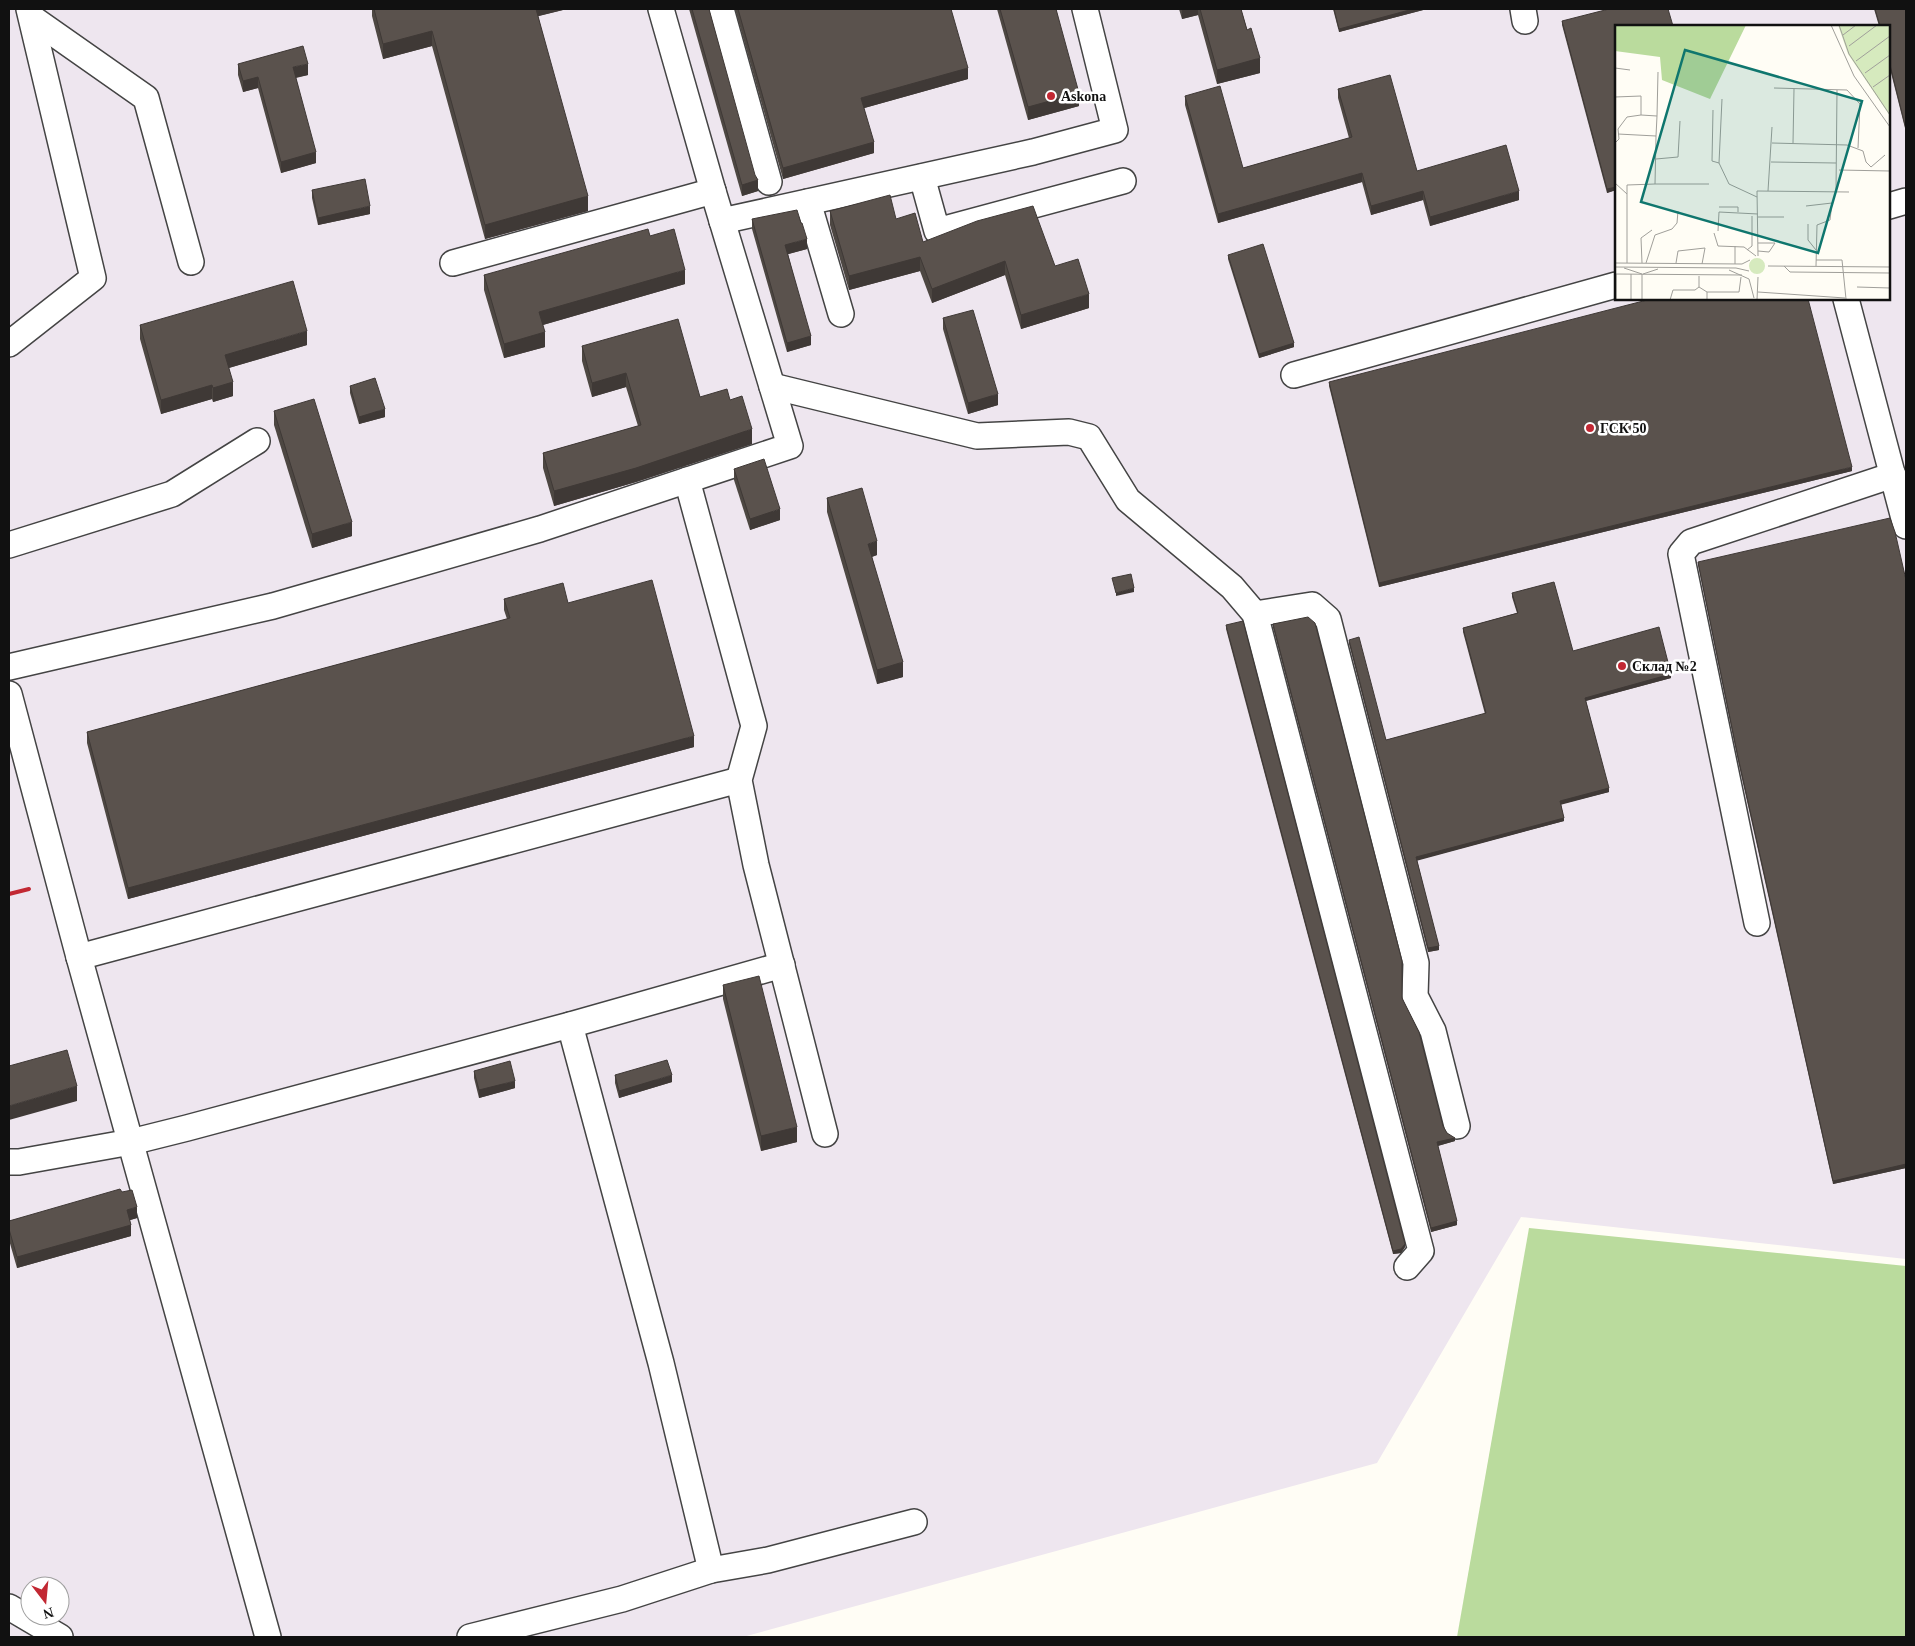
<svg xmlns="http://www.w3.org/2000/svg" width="1915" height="1646" viewBox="0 0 1915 1646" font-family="Georgia,serif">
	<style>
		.industrial { fill: #eee6ef; fill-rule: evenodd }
		.forest { fill: #badb9d }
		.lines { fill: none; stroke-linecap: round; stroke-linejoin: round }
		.minor-casing { stroke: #444; stroke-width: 28 }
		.minor { stroke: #fff; stroke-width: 25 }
		.rail { stroke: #c22833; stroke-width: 4 }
		.wall { fill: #4d4742 }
		.shaded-wall { fill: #3f3936 }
		.building { fill: #5a524d; stroke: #3f3936 }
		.poi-dot { fill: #c22833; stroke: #fff; stroke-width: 2 }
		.labels { text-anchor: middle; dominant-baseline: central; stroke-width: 5; stroke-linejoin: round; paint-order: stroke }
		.poi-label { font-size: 14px; font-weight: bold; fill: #111; stroke: #fff; text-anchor: start }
		.inset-road { fill: none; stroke: #a09f9a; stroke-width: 1 }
		.view { fill: #0f766e; fill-opacity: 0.15; stroke: #0f766e; stroke-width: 2.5 }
		.inset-edge { fill: none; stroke: #111; stroke-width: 2.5 }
	</style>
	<rect width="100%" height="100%" fill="#fffdf5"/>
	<path class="industrial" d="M9 9H1906V1259L1521 1217 1377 1463 743 1637H9ZM1616 26H1889V299H1616ZM30 1586H60V1616H30Z"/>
	<path class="forest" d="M1529 1228 1906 1266V1637H1457Z"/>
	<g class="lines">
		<g class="minor-casing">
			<g id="minor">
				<path d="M721 9 769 182"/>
				<path d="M1523 9 1525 21"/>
				<path d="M32 18 146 98 191 262"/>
				<path d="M922 177 937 231 1123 181"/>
				<path d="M808 202 841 314"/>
				<path d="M1889 206 1906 201"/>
				<path d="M722 221 1033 152 1115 130 1085 9"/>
				<path d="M453 263 713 191"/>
				<path d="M1846 299 1906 526"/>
				<path d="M9 344 93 278 29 9"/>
				<path d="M1294 375 1616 285"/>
				<path d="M772 386 977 436 1069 432 1089 437 1128 500 1232 587 1255 614 1421 1251 1407 1267"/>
				<path d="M687 480 754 726 739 780 756 865 825 1134"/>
				<path d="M9 545 172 494 257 441"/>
				<path d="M1255 614 1312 605 1328 619 1416 963 1415 996 1433 1031 1457 1126"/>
				<path d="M9 667 273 606 540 529 790 446 713 191 661 9"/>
				<path d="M9 694 79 957 268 1637"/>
				<path d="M1757 923 1681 554 1691 542 1893 475"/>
				<path d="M79 957 739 780"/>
				<path d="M570 1025 661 1363 711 1570"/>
				<path d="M9 1162H19L131 1142 187 1128 570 1025 782 965"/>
				<path d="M9 1607 60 1637"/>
				<path d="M470 1637 622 1599 711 1570 768 1560 914 1522"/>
			</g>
		</g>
		<use href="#minor" class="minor"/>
		<path class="rail" d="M9 894 29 889"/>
	</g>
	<g class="wall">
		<path d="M372 9H567L538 16 588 211 485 239 432 46 383 59 372 16Z"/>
		<path d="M689 9H709L758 191 742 196Z"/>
		<path d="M735 9H951L968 79 864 108 874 153 783 179Z"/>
		<path d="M997 9H1056L1079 106 1028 120Z"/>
		<path d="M1179 9H1241L1260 73 1217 84 1198 15 1182 19Z"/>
		<path d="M1333 9H1427L1339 32Z"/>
		<path d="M1874 9H1906V132L1889 65V26H1879Z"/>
		<path d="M1562 21 1616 26V190L1607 193 1562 25Z"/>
		<path d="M238 64 308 75 296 78 316 163 281 173 258 88 243 92 238 75Z"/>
		<path d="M1338 89 1417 171 1519 200 1430 226 1423 200 1371 215 1362 182 1218 223 1185 105V96L1243 168 1349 138 1338 98Z"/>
		<path d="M312 190 370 214 318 225 312 198Z"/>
		<path d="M830 211 896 219 923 242 1055 266 1089 308 1021 329 1005 275 932 303 920 271 849 290 830 225Z"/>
		<path d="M752 219 807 249 788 254 811 345 787 352 752 229Z"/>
		<path d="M650 236 685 284 543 325 545 347 504 358 484 290V275Z"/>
		<path d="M1228 255 1294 347 1259 358 1228 259Z"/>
		<path d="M943 318 998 405 968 414 943 329Z"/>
		<path d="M140 325 307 345 229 368 233 396 213 402 212 399 161 414 140 339Z"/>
		<path d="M582 346 700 397 730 400 752 444 636 482 554 506 543 468V453L638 426 626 387 592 397 582 361Z"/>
		<path d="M1329 382 1852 471 1379 587 1329 386Z"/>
		<path d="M350 386 385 417 359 424 350 393Z"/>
		<path d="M274 411 352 536 312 548 274 425Z"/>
		<path d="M734 469 780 520 750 530 734 480Z"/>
		<path d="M827 498 877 555 872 557 903 677 877 684 827 512Z"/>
		<path d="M1698 562 1906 580V1168L1833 1184 1738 761 1698 565Z"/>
		<path d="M1512 593 1573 651 1671 678 1586 701 1609 792 1561 804 1564 821 1417 860 1439 950 1428 952 1349 644V640L1386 740 1485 714 1463 632V628L1517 613 1512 597Z"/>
		<path d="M504 599 568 603 694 747 128 899 87 743V732L507 619 504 610Z"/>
		<path d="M1273 624 1402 998 1443 1126 1447 1133 1455 1141 1438 1146 1457 1225 1431 1232 1273 628Z"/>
		<path d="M1226 625 1405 1247 1401 1253 1393 1254 1226 629Z"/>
		<path d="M723 985 797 1142 761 1151 723 999Z"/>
		<path d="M474 1071 515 1088 479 1098 474 1078Z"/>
		<path d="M615 1075 672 1082 619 1098 615 1083Z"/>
		<path d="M122 1192 137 1218 130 1220 131 1236 17 1268 9 1240V1221Z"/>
	</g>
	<g class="shaded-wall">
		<path d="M535 9H567L535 17Z"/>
		<path d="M1182 9H1198V15L1182 19Z"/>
		<path d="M1413 9H1427L1339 32V29Z"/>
		<path d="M432 31V46L383 59V44Z"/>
		<path d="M1260 58V73L1217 84V70Z"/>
		<path d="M308 64V75L293 78V67Z"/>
		<path d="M968 68V79L861 109V98Z"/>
		<path d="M258 77V88L243 92V81Z"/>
		<path d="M1079 93V106L1028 120V107Z"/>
		<path d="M874 142V153L783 179V168Z"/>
		<path d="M316 152V163L281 173V162Z"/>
		<path d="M1362 173V182L1218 223V214Z"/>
		<path d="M758 180V191L742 196V185Z"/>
		<path d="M1616 187V190L1607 193V189Z"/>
		<path d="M1423 191V200L1371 215V206Z"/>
		<path d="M1519 191V200L1430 226V217Z"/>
		<path d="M588 196V211L485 239V225Z"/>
		<path d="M370 206V214L318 225V218Z"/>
		<path d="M807 239V249L785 255V245Z"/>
		<path d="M920 257V271L849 290V276Z"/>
		<path d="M1005 261V275L932 303V289Z"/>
		<path d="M685 270V284L539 326V312Z"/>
		<path d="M1089 294V308L1021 329V315Z"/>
		<path d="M307 331V345L225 369V355Z"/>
		<path d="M545 332V347L504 358V344Z"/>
		<path d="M811 336V345L787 352V343Z"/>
		<path d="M1294 343V347L1259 358V354Z"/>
		<path d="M626 373V387L592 397V383Z"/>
		<path d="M233 382V396L213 402V388Z"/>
		<path d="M212 385V399L161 414V400Z"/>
		<path d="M998 394V405L968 414V403Z"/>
		<path d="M385 409V417L359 424V417Z"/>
		<path d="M752 429V444L636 482 554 506V491Z"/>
		<path d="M1852 467V471L1379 587V583Z"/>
		<path d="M780 509V520L750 530V519Z"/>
		<path d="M352 522V536L312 548V534Z"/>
		<path d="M877 541V555L868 558V544Z"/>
		<path d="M1134 588V592L1116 596V593Z"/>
		<path d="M903 662V677L877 684V670Z"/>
		<path d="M1671 674V678L1585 701V698Z"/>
		<path d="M694 736V747L128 899V888Z"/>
		<path d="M1609 788V792L1560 805V801Z"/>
		<path d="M1564 818V821L1416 861V857Z"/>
		<path d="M1439 946V950L1428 952V948Z"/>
		<path d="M672 1075V1082L619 1098V1091Z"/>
		<path d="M515 1081V1088L479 1098V1090Z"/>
		<path d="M77 1086V1101L9 1120V1106Z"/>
		<path d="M797 1127V1142L761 1151V1136Z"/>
		<path d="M1455 1138V1141L1437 1146V1142Z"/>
		<path d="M1906 1164V1168L1833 1184V1181Z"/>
		<path d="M137 1207V1218L127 1221V1210Z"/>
		<path d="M1457 1221V1225L1431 1232V1228Z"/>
		<path d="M131 1225V1236L17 1268V1257Z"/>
		<path d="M1405 1244V1247L1401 1253 1393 1254V1251Z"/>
	</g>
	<g class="building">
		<path d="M374 9H536L588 196 485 225 432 31 383 44Z"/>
		<path d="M692 9H709L755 175 758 180 742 185Z"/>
		<path d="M738 9H951L968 68 861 98 874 142 783 168Z"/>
		<path d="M1000 9H1056L1079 93 1028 107Z"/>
		<path d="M1200 9H1241L1247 30 1251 28 1260 58 1217 70Z"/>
		<path d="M1334 9H1413L1339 29Z"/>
		<path d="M1609 9H1668L1673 26H1616V187L1607 189 1562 21Z"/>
		<path d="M1875 9H1906V129L1889 61V26H1880Z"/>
		<path d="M303 46 308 64 293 67 316 152 281 162 258 77 243 81 238 64Z"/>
		<path d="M1390 75 1417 171 1506 145 1519 191 1430 217 1423 191 1371 206 1362 173 1218 214 1185 96 1220 86 1243 168 1352 137 1338 89Z"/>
		<path d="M365 179 370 206 318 218 312 190Z"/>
		<path d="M890 195 896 219 915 213 923 242 977 221 1033 206 1055 266 1078 259 1089 294 1021 315 1005 261 932 289 920 257 849 276 830 211Z"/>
		<path d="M797 210 801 223H802L807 239 785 245 811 336 787 343 752 219Z"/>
		<path d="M648 229 650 236 674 229 685 270 539 312 545 332 504 344 484 275Z"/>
		<path d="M1263 244 1294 343 1259 354 1228 255Z"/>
		<path d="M293 281 307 331 225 355 233 382 213 388 212 385 161 400 140 325Z"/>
		<path d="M1651 299H1808L1852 467 1379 583 1329 382Z"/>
		<path d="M973 310 998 394 968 403 943 318Z"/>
		<path d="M678 319 700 397 727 389 730 400 742 396 752 429 636 468 554 491 543 453 641 425 626 373 592 383 582 346Z"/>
		<path d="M375 378 385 409 359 417 350 386Z"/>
		<path d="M314 399 352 522 312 534 274 411Z"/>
		<path d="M764 459 780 509 750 519 734 469Z"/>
		<path d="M862 488 877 541 868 544 903 662 877 670 827 498Z"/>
		<path d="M1890 518 1895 532 1906 580V1164L1833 1181 1738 757 1698 562Z"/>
		<path d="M1131 574 1134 588 1116 593 1112 578Z"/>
		<path d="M652 580 694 736 128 888 87 732 510 618 504 599 563 583 568 603Z"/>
		<path d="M1554 582 1573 651 1659 627 1671 674 1585 698 1609 788 1560 801 1564 818 1416 857 1439 946 1428 948 1349 640 1359 637 1386 740 1486 713 1463 628 1518 613 1512 593Z"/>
		<path d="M1308 617 1315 623 1402 961V998L1419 1032 1443 1126 1447 1133 1455 1138 1437 1142 1457 1221 1431 1228 1273 624Z"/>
		<path d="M1243 621 1405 1244 1401 1249 1393 1251 1226 625Z"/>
		<path d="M759 976 797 1127 761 1136 723 985Z"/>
		<path d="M67 1050 77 1086 9 1106V1066Z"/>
		<path d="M667 1060 672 1075 619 1091 615 1075Z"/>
		<path d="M510 1061 515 1081 479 1090 474 1071Z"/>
		<path d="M120 1189 122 1192 132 1190 137 1207 127 1210 131 1225 17 1257 9 1229V1221Z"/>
	</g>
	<g class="poi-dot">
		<circle cx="1051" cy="96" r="5"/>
		<circle cx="1590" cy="428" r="5"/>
		<circle cx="1622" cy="666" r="5"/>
	</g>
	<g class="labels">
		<g class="poi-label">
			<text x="1061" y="96">Askona</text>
			<text x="1600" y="428">ГСК 50</text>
			<text x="1632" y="666">Склад №2</text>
		</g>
	</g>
	<g transform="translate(1615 25)">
		<rect width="275" height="275" fill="#fffdf5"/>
		<path d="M223 0H275V91L233 29ZM134 241a8 8 0 1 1 16 0a8 8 0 1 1-16 0Z" fill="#d6eabe"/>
		<path d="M0 0H131L95 74 47 55 45 32 0 26Z" fill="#badb9d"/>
		<path class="inset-road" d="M216 0 239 51 275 102M224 0 234 29 275 90M228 10 241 0M234 21 262 0M241 36 275 11M0 43 15 45M250 48 275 30M258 62 275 50M159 63 232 65 245 79 243 123M0 72 26 71V90L42 91 43 47M107 74 104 138 114 159 142 172M98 85 97 136 104 138M3 109 41 111 42 91M0 118 4 114 3 104 12 92 26 90M157 118 232 120 248 126 251 137 256 142 270 130M178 118 179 64M0 121V158L12 169M41 134 63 132 65 96M156 137 221 138M224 145 275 146M40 159H94M153 166 157 102M221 166 222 65M191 181 217 178 215 195 202 200 201 241M104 182H123V187M143 192H169M193 199V215L201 225M103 206 104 187 143 189M99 208 103 221 129 222 141 231M143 218H160L154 227 143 226M132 225 137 221V191M143 231 142 166 234 167M201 235H227L231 274M0 238 127 239 135 235M12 238V160L40 159 41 111M27 238 26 213 37 205M31 238 40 210 57 204 62 198 63 186M61 238 63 226 90 223 87 239M120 239V221M153 241 275 242M169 241 175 247 275 248M0 242 121 243 134 246M9 243 27 249M114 245 134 254 139 273M0 249 127 250M28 249 43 244M84 251V262L92 267M242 262 275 263M143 267 230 273M1 275V249M16 275V249M27 275V249M55 275 58 265H80L84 262M92 275V267H124L126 252M142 275 143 252"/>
		<path class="view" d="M70 25 247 76 203 228 26 177Z"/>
		<rect width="275" height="275" class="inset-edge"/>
	</g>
	<rect width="1915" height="1646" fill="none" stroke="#111111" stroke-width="20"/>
	<g transform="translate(45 1601) rotate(164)"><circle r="24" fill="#ffffff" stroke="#a0a0a0"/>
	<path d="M0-4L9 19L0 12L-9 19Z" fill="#c22833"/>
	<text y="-8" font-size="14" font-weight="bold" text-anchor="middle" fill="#111111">N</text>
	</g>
</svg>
